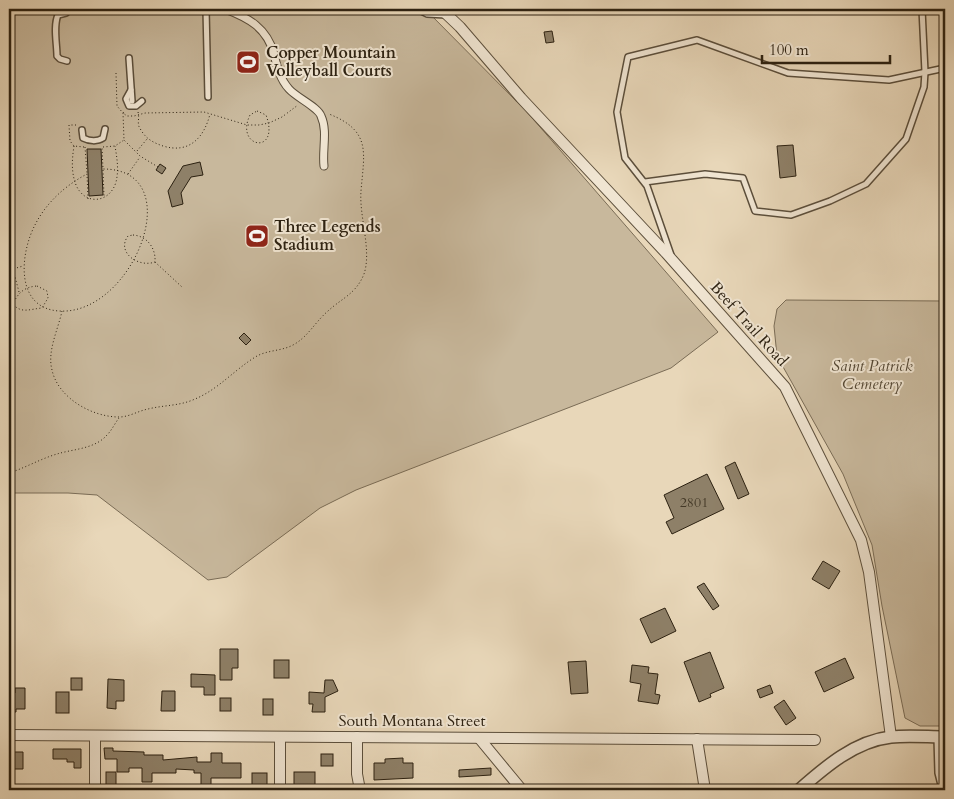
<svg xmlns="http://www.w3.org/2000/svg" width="954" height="799" viewBox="0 0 954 799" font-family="Cardo,serif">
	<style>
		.green { fill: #c8b89c; stroke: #7a6c56 }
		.building { fill: #8e8068; stroke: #2c2111 }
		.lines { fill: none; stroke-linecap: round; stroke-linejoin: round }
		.service-casing { stroke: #5b4e3b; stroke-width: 8 }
		.pedestrian-casing { stroke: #5b4e3b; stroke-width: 9 }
		.minor-casing { stroke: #5b4e3b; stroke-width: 12 }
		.tertiary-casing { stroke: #5b4e3b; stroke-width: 14 }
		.path { stroke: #2c2111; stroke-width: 1; stroke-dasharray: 1 2.5; stroke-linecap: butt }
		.service { stroke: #f0e5d2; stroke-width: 5 }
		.pedestrian { stroke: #f0e5d2; stroke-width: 7 }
		.minor { stroke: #f0e5d2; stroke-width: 10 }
		.tertiary { stroke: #f0e5d2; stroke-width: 11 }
		.labels { text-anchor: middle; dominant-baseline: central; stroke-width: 4; stroke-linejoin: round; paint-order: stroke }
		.number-label { font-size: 14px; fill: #443927 }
		.poi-label { font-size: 16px; font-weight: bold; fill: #2c2111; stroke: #f0e5d2; text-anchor: start }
		.street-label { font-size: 16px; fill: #2c2111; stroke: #f0e5d2 }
		.park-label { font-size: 16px; font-style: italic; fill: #534734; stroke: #f0e5d2 }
	</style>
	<rect width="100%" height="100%" fill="#e8d7b9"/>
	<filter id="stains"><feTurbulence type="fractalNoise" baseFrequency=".004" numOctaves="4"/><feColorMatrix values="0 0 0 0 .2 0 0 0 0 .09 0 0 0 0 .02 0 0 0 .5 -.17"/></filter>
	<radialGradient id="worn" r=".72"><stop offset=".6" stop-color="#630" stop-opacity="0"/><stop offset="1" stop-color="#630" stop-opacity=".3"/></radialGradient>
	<g class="green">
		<path d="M9 9H425L527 112 718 332 671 368 356 490 320 508 227 577 208 580 97 495 68 493H9Z"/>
		<path d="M786 300 945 301V726H920L905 718 882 606 872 545 843 474 777 356 774 326 777 309Z"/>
	</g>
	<g class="building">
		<path d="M552 31 554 42 546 43 544 32Z"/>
		<path d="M793 145 796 176 780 178 777 146Z"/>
		<path d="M87 149H101L103 195 89 196Z"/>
		<path d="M200 162 203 175 191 177 181 193 183 204 172 207 168 191 183 166Z"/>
		<path d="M160 164 166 168 162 174 156 170Z"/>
		<path d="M244 333 251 340 246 345 239 338Z"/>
		<path d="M735 462 749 494 738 499 725 467Z"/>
		<path d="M707 474 724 509 672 534 666 522 674 518 664 495Z"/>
		<path d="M823 561 840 571 829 589 812 579Z"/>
		<path d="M704 583 719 606 713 610 697 587Z"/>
		<path d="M665 608 676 631 651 643 640 619Z"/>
		<path d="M220 649H238V668H232V680H220Z"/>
		<path d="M710 652 724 688 710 694 711 697 699 702 684 662Z"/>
		<path d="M845 658 854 678 824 692 815 672Z"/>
		<rect x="274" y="660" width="15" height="18"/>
		<path d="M586 661 588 693 571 694 568 662Z"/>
		<path d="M632 665 649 667 648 673 658 674 655 694 660 695 658 704 638 701 641 684 630 682Z"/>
		<path d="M191 674 215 675V695H204V687H191Z"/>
		<rect x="71" y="678" width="11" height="12"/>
		<path d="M108 679 124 680V701H116V709L107 708Z"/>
		<path d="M325 680H333L338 691 325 697V712H312L313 704H309V692L324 693Z"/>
		<path d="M770 685 773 693 760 698 757 690Z"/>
		<path d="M15 688H25V709H16V712H9V693H15Z"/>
		<path d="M162 691H175V711H161Z"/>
		<rect x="56" y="692" width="13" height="21"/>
		<rect x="220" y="698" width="11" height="13"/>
		<rect x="263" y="699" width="10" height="16"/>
		<path d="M784 700 796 718 786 725 774 707Z"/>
		<path d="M104 748H113V751L144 752V755H163V760L197 757V762H211V753H222V763H241V778H211V786L201 787V773H194V770L176 769V773H152V782H142V768H129V772H117V759H105Z"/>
		<path d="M53 749H81V768H74V762H67V759H53Z"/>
		<path d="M13 752H23V769H9V756H13Z"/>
		<rect x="321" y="754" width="12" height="12"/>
		<path d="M403 758V763H413V778L374 780V763H385V759Z"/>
		<path d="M491 768V775L459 777V770Z"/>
		<rect x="106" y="772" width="10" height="16"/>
		<rect x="294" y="772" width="21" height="15"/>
		<rect x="252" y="773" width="15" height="14"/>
	</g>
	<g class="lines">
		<g class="service-casing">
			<g id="service">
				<path d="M206 9 208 97"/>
				<path d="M417 9 427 14 446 15"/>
				<path d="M66 13 58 15C53 26 57 44 57 56L60 59 67 61"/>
				<path d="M129 58 132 101"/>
				<path d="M131 90 126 99 129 106H136L142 101"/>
				<path d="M82 130 83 138C89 141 97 142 103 138L105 129"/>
				<path d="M645 182 705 174 743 178 755 211 791 215 830 201 866 184 906 139 924 87 925 72 922 9"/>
				<path d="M671 255 647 186 625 158 617 112 628 57 697 40 788 73 889 80 945 68"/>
				<path d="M937 738 938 773 941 785 945 787"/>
			</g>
		</g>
		<g class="pedestrian-casing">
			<path id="pedestrian" d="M225 9C249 18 267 28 274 54 277 67 280 79 289 89 297 98 318 107 321 116 328 131 322 150 324 166"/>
		</g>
		<g class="minor-casing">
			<g id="minor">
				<path d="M441 9 460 27 521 98 666 253 785 387 861 540 869 572 891 737"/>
				<path d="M9 735 815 740"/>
				<path d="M280 737V790"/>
				<path d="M357 737V774L360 790"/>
				<path d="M479 738 522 790"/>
				<path d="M697 739 705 790"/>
				<path d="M95 790V736"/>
			</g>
		</g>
		<g class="tertiary-casing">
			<path id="tertiary" d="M799 790C825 767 855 741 891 737 909 735 928 737 945 737"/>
		</g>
		<g class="path">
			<path d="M116 73 117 106 123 113 124 140 140 156 158 167"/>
			<path d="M257 111 266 115C281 156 234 148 250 115Z"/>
			<path d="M124 112 123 113 127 116H134L145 113 204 112 247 125H259L269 123 282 117 298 105"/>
			<path d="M138 112C140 119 136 124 141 130 146 139 154 143 163 146 189 154 204 138 210 114"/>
			<path d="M76 125H69L70 141 74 146 84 147"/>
			<path d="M74 146C72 159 71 172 76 185 85 206 110 203 116 182 119 170 117 158 115 146"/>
			<path d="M85 147 87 173"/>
			<path d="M103 147 115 146 124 140"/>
			<path d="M137 151 147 139"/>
			<path d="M103 170 104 196"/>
			<path d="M128 174 140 157"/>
			<path d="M88 199 87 174C66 185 47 202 36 223 20 252 14 308 59 311 133 316 191 169 103 169L102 147"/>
			<path d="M133 235C147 236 156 248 155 262 138 268 116 252 128 236Z"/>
			<path d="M155 262 182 287"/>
			<path d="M37 286 47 291 48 298 42 308C30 309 21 314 13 304 18 293 24 287 37 286Z"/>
			<path d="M19 292 13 269 23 266"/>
			<path d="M62 311C58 330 47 351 52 370 58 398 92 417 119 417 129 417 138 411 148 409 164 405 180 406 195 399 219 389 235 369 257 356 268 350 282 351 293 345 308 337 315 322 328 311 342 298 356 294 364 274 372 250 359 217 361 191 364 153 372 131 329 114"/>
			<path d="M9 473C25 468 40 459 57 454 73 449 95 449 107 435 112 430 115 423 119 418"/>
		</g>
		<use href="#service" class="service"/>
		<use href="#pedestrian" class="pedestrian"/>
		<use href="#minor" class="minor"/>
		<use href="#tertiary" class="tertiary"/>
	</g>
	<defs>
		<g id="stadium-square" transform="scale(1.25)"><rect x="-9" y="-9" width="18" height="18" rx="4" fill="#8f2418" stroke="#f0e5d2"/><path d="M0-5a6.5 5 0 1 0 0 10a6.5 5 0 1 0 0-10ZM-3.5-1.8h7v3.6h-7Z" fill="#fff"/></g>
	</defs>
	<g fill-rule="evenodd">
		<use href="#stadium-square" x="248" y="62"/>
		<use href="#stadium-square" x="257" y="236"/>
	</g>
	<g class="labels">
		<g class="number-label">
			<text x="694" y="502">2801</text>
		</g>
		<g class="poi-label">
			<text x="266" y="53">Copper Mountain<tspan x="266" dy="18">Volleyball Courts</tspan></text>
			<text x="274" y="227">Three Legends<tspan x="274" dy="18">Stadium</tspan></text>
		</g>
		<g class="street-label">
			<text transform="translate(749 324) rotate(48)">Beef Trail Road</text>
			<text x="412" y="721">South Montana Street</text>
		</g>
		<g class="park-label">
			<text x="872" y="366">Saint Patrick<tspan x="872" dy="18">Cemetery</tspan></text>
		</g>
	</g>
	<rect width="954" height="799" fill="none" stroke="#e8d7b9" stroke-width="30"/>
	<rect x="10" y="10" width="934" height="779" fill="none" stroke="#2c2111" stroke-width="2.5"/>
	<rect x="15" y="15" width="924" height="769" fill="none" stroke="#2c2111"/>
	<path d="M762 55v8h128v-8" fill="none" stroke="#2c2111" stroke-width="2.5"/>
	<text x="769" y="55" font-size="15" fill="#2c2111" stroke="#f0e5d2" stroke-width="4" paint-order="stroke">100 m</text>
	<rect width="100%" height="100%" filter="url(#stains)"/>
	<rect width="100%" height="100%" fill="url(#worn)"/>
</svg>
